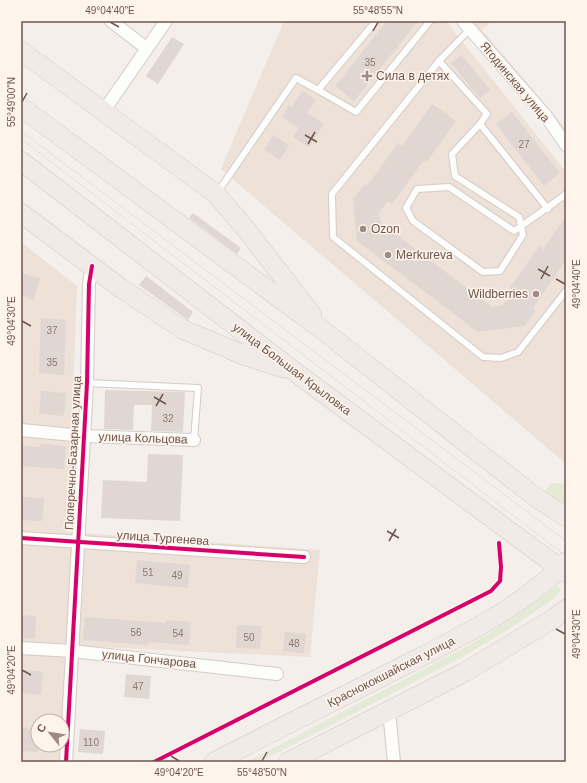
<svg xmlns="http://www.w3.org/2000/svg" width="587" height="783" viewBox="0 0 587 783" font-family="Arial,sans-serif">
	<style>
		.residential { fill: #ede1d8; fill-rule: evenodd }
		.green { fill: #e4ead6 }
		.building { fill: #e0d7d3 }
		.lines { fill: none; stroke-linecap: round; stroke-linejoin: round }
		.service-casing { stroke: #d3ccc8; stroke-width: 8 }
		.minor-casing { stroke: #d3ccc8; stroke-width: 14 }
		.primary-casing { stroke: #d3cac7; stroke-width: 20 }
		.service { stroke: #fdfdfc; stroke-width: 6 }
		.minor { stroke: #fdfdfc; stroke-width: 12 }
		.primary { stroke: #f0ebe6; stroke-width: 19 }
		.tram { stroke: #e3e1e3; stroke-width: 1 }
		.cycleway-casing { stroke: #fdf4eb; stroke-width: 6 }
		.cycleway { stroke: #d6006c; stroke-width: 4 }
		.ticks { fill: none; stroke: #6f554e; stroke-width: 1.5 }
		.poi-dot { fill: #9e8b85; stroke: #fdf4eb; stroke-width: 1.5 }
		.labels { text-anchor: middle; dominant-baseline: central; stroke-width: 3; stroke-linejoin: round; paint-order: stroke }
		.number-label { font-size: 10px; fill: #8d7871 }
		.poi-label { font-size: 12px; fill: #6f554e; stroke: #fdf4eb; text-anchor: start }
		.street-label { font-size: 12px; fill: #6f554e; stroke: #fdf4eb }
		.neatline { fill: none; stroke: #6f554e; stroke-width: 1.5 }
		.ticks-label { font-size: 10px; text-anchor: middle; fill: #6f554e }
	</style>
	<rect width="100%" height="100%" fill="#f4efea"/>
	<g class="residential">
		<path d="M284 21H446L566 172V464L221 169Z"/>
		<path d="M466 21H492L482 30 566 129V149Z"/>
		<path d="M21 242 77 286 68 532 320 550 310 657 79 646 61 762H21ZM38 721H62V745H38Z"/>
	</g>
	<g class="green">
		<path d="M552 483 566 484V506L544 492Z"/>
		<path d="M557 586 561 590 556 597 512 627 468 654 260 762H247L464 648 509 621 550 590Z"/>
	</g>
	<g class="building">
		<path d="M387 21H418L354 101 335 86Z"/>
		<path d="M172 37 184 44 158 84 146 76Z"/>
		<path d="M462 55 490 90 480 98 451 63Z"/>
		<path d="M302 91 316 100 307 113 324 124 309 147 293 137 299 128 282 117 289 105 292 107Z"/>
		<path d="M432 104 456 121 426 163 423 161 392 204 388 201 379 213 381 223 492 307 502 306 512 294 508 291 539 246 543 249 566 216V260L533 308 536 310 524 326 478 332 357 241 353 199 365 184 367 186 398 143 402 146Z"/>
		<path d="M512 112 560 173 544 186 496 124Z"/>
		<path d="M273 135 289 145 280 160 264 150Z"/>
		<path d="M193 213 241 248 237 254 189 218Z"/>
		<path d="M21 273 40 278 34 300 21 296Z"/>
		<path d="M146 276 193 312 188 320 139 285Z"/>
		<path d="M41 318 66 320 64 375 39 373Z"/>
		<path d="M105 390 185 392 183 432 151 431 152 405H134L133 430 104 429Z"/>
		<path d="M41 391 66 393 64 416 39 414Z"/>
		<path d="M41 444 66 446 64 469 21 466V446L40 447Z"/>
		<path d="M148 454 183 455 180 521 101 518 103 480 147 482Z"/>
		<path d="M21 497 44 498 42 521 21 520Z"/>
		<path d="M137 560 190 565 188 588 135 583Z"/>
		<path d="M21 615 36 616 35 639 21 638Z"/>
		<path d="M85 617 166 623V620L191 622 189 645 148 642V645L83 640Z"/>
		<path d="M237 625 262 626 260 649 236 648Z"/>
		<path d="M285 632 306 634 304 653 283 651Z"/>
		<path d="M21 670 43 672 41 695 21 693Z"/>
		<path d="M126 674 151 676 149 699 124 697Z"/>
		<path d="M21 728 38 729V752L21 751Z"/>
		<path d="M80 729 105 731 103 754 78 752Z"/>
	</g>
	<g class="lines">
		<g class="service-casing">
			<g id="service">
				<path d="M470 29 439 61 332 194 333 237 483 357 501 358 518 352 566 291"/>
				<path d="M439 61 487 114 480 124 452 154 455 176 519 217 523 235 500 271 483 272 413 221 406 208 417 189 449 187 514 231C531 219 549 207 566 194"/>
				<path d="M318 90 356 112 430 21"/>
				<path d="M480 124 548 209"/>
				<path d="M217 193 296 78 318 90 376 21"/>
				<path d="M87 383 198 388 194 440"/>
			</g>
		</g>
		<g class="minor-casing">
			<g id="minor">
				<path d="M111 21 146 48"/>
				<path d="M463 21 546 116 566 145"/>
				<path d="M103 112 166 21"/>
				<path d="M21 430 84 436 194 440"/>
				<path d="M21 538 304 557"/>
				<path d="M21 648 72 651 277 674"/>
				<path d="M389 711 394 762"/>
				<path d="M66 762 87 383 89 284 92 266"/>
			</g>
		</g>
		<g class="primary-casing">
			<g id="primary">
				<path d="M21 51 216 194 249 233 312 315"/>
				<path d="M21 107 325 332 534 496 566 517"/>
				<path d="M21 161 295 372 566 573"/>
				<path d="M21 213 122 289 182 329 246 356 283 368"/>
				<path d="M214 762C274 731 334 701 395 670 454 640 519 610 566 562"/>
				<path d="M288 762 465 672 553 619 566 609"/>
			</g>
		</g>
		<use href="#service" class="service"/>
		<use href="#minor" class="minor"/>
		<use href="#primary" class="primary"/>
		<g class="tram">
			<path d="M21 131 566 541"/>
			<path d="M21 139 566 556"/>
		</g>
		<g class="cycleway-casing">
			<g id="cycleway">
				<path d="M21 538 304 557"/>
				<path d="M66 762 87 383 89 284 92 266"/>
				<path d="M154 762 491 591 500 581 501 567 499 543"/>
			</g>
		</g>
		<use href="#cycleway" class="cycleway"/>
	</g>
	<path class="ticks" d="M110 22 119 27M373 31 378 22M22 102 27 93M305 135 317 142M308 144 315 132M538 269 550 276M541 279 548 266M556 279 565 284M22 321 31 326M154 397 166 404M156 406 163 394M387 531 399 538M389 541 396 529M556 629 565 634M22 670 31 675M171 756 179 761M262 761 267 752"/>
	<g class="poi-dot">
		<path d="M365 70h4v4h4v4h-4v4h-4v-4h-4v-4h4z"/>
		<circle cx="363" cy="229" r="4"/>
		<circle cx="388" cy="255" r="4"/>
		<circle cx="536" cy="294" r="4"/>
	</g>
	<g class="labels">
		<g class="number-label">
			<text x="370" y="62">35</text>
			<text x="524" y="144">27</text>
			<text x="52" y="330">37</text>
			<text x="52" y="362">35</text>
			<text x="168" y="418">32</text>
			<text x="148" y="572">51</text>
			<text x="177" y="575">49</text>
			<text x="136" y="632">56</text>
			<text x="178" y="633">54</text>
			<text x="249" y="637">50</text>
			<text x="294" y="643">48</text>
			<text x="138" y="686">47</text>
			<text x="91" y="742">110</text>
		</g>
		<g class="poi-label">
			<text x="376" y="76">Сила в детях</text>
			<text x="371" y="229">Ozon</text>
			<text x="396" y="255">Merkureva</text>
			<text x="528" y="294" text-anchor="end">Wildberries</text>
		</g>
		<g class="street-label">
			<text transform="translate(515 82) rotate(50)">Ягодинская улица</text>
			<text transform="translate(292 369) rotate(37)">улица Большая Крыловка</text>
			<text transform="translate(143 438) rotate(2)">улица Кольцова</text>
			<text transform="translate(73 453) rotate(-87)">Поперечно-Базарная улица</text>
			<text transform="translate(163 538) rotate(4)">улица Тургенева</text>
			<text transform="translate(149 659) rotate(6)">улица Гончарова</text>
			<text transform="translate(391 672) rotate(-27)">Краснококшайская улица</text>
		</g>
	</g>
	<rect width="587" height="783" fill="none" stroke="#fdf4eb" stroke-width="44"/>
	<g transform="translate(50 733) rotate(300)"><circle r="19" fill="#fdf4eb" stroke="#c4b4ac"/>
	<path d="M0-3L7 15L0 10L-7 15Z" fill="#9e8b85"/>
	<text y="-6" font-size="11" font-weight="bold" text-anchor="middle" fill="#6f554e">С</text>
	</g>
	<rect x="22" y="22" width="543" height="739" class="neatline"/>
	<g class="ticks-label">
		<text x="110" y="14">49°04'40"E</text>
		<text x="378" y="14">55°48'55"N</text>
		<text transform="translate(11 102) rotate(-90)" y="4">55°49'00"N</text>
		<text transform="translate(576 284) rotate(-90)" y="4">49°04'40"E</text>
		<text transform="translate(11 321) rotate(-90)" y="4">49°04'30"E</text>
		<text transform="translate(576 634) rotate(-90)" y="4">49°04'30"E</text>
		<text transform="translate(11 670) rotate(-90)" y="4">49°04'20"E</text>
		<text x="179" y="776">49°04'20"E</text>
		<text x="262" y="776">55°48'50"N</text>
	</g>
</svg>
